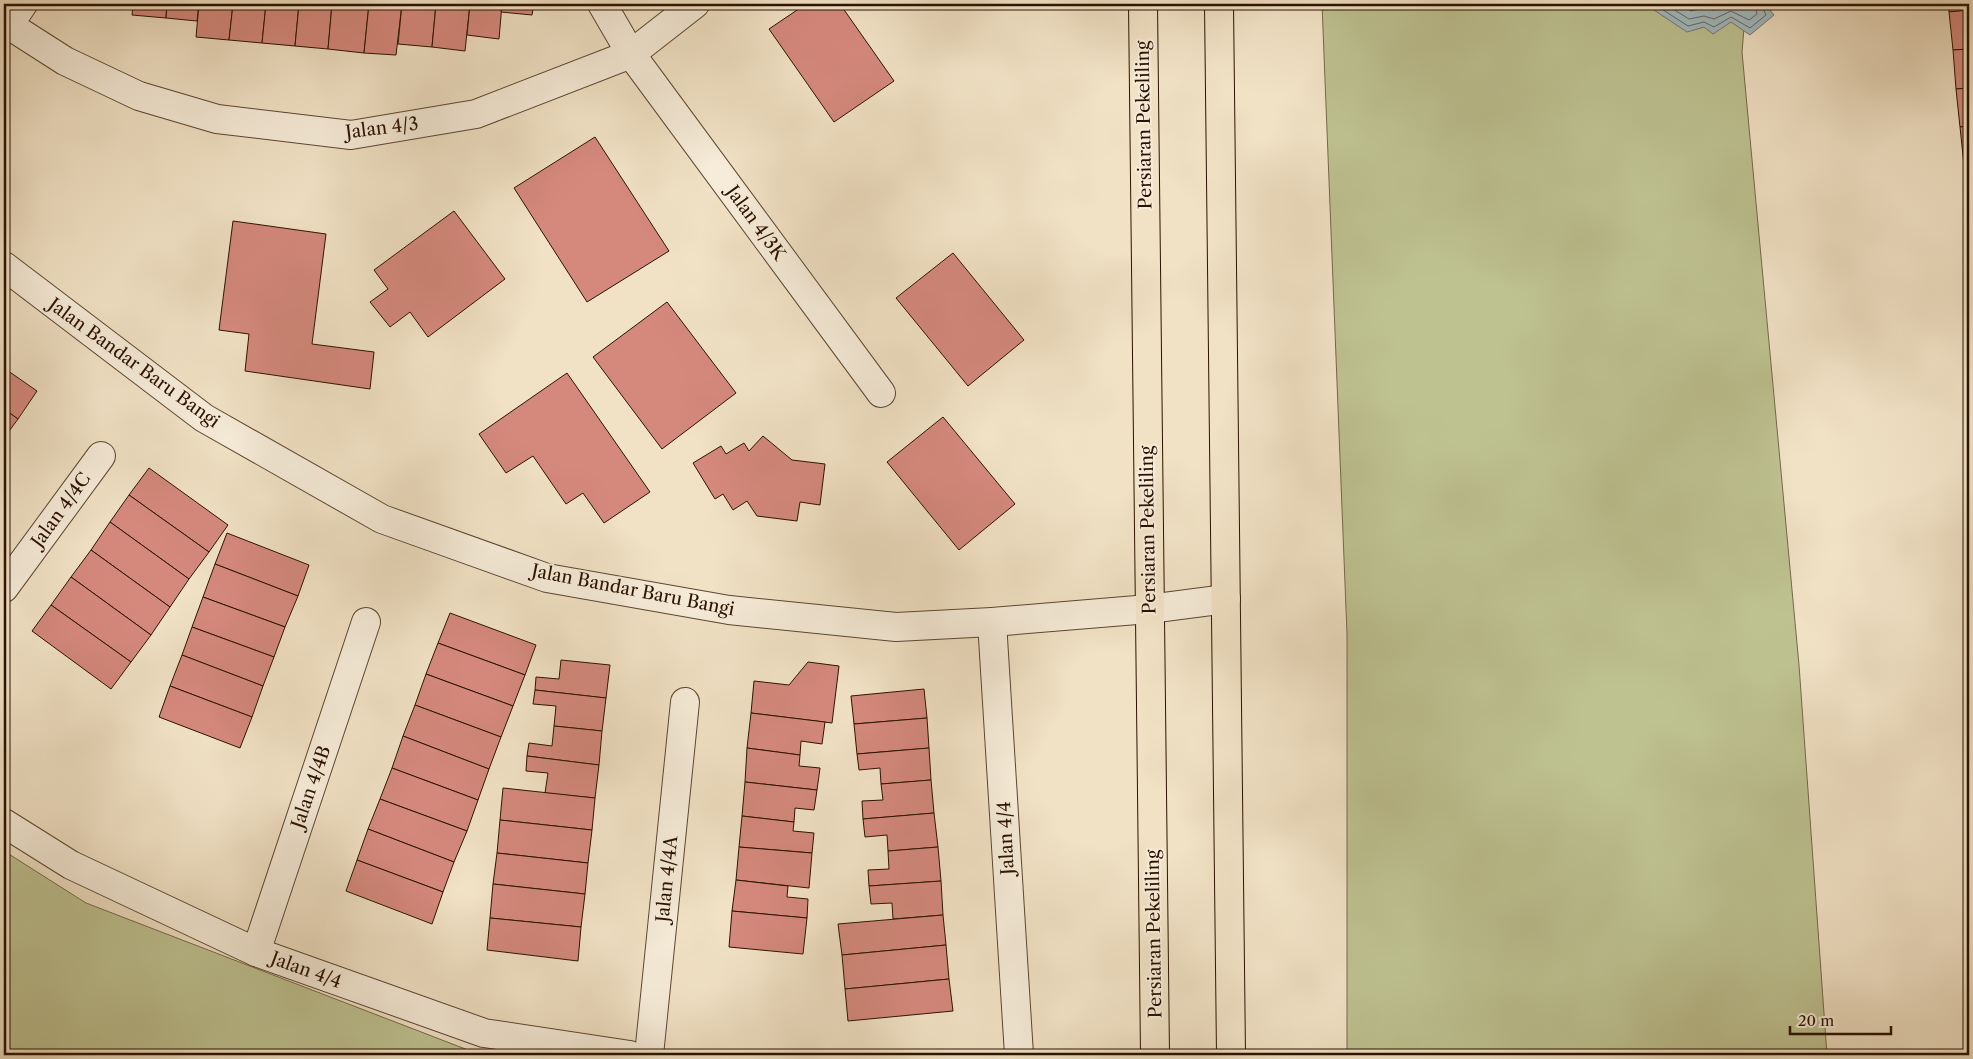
<svg xmlns="http://www.w3.org/2000/svg" width="1973" height="1059" viewBox="0 0 1973 1059" font-family="'Libre Caslon Text',serif">
	<style>
		.green { fill: #bec291; stroke: #746a48 }
		.water { fill: #a1bac0; stroke: #727773 }
		.lines { fill: none; stroke-linecap: round; stroke-linejoin: round }
		.shore { stroke: #666660; stroke-width: 1 }
		.building { fill: #d5897d; stroke: #2b1200 }
		.minor-casing { stroke: #5c4631; stroke-width: 30 }
		.major-casing { stroke: #2b1200; stroke-width: 30 }
		.minor { stroke: #f6ecd9; stroke-width: 28 }
		.major { stroke: #f1e2c5; stroke-width: 28 }
		.labels { text-anchor: middle; dominant-baseline: central; stroke-width: 4; stroke-linejoin: round; paint-order: stroke }
		.street-label { font-size: 18px; fill: #2b1200; stroke: #f6ecd9 }
	</style>
	<rect width="100%" height="100%" fill="#f1e2c5"/>
	<filter id="stains"><feTurbulence type="fractalNoise" baseFrequency=".004" numOctaves="4"/><feColorMatrix values="0 0 0 0 .2 0 0 0 0 .09 0 0 0 0 .02 0 0 0 .5 -.17"/></filter>
	<radialGradient id="worn" r=".72"><stop offset=".6" stop-color="#630" stop-opacity="0"/><stop offset="1" stop-color="#630" stop-opacity=".3"/></radialGradient>
	<g class="green">
		<path d="M1322 4H1746L1742 52 1799 665 1827 1055H1347V634Z"/>
		<path d="M4 851 86 903 481 1055H4Z"/>
	</g>
	<path class="water" d="M1645 4H1765L1774 15 1750 35 1731 22 1713 34 1704 27 1687 32Z"/>
	<g class="lines">
		<g class="shore">
			<path d="M1654 4 1688 26 1704 22 1714 27 1731 17 1750 28 1766 15 1761 4"/>
			<path d="M1665 4 1689 19 1704 16 1714 19 1731 11 1749 20 1757 14 1755 4"/>
			<path d="M1679 4 1691 11 1703 8 1714 10 1730 4 1745 9 1748 4"/>
		</g>
	</g>
	<g class="building">
		<path d="M133 4H167L166 18 132 15Z"/>
		<path d="M167 4H199L197 21 166 18Z"/>
		<path d="M199 4H233L229 40 196 37Z"/>
		<path d="M233 4H266L262 43 229 40Z"/>
		<path d="M266 4H299L295 46 262 43Z"/>
		<path d="M299 4H332L328 49 295 46Z"/>
		<path d="M332 4H369L364 53 328 49Z"/>
		<path d="M369 4H402L396 55 364 53Z"/>
		<path d="M402 4H436L432 47 398 44Z"/>
		<path d="M436 4H470L465 51 432 47Z"/>
		<path d="M470 4H502L499 39 467 35Z"/>
		<path d="M502 4H534L532 15 501 12Z"/>
		<path d="M806 4H840L894 81 834 122 769 29Z"/>
		<path d="M1948 4H1969V10L1949 12Z"/>
		<path d="M1969 10V49L1953 50 1949 12Z"/>
		<path d="M1969 49V88L1956 89 1953 50Z"/>
		<path d="M1969 88V126L1960 127 1956 89Z"/>
		<path d="M1969 126V165H1964L1960 127Z"/>
		<path d="M595 137 669 251 587 302 514 188Z"/>
		<path d="M1964 165H1969V204H1968Z"/>
		<path d="M454 211 505 279 428 337 410 312 390 327 370 302 388 289 374 270Z"/>
		<path d="M233 221 326 234 312 344 374 352 370 389 245 371 249 334 219 330Z"/>
		<path d="M953 253 1024 340 968 386 896 298Z"/>
		<path d="M667 302 736 393 662 449 593 357Z"/>
		<path d="M4 368 37 391 18 419 4 409Z"/>
		<path d="M567 373 650 492 604 523 583 493 566 504 533 456 506 473 479 434Z"/>
		<path d="M4 409 18 419 4 438Z"/>
		<path d="M943 417 1015 504 959 550 887 462Z"/>
		<path d="M763 436 792 460 825 464 820 505 800 502 797 521 757 516 747 501 733 510 723 494 715 499 693 463 721 446 726 454 744 443 749 451Z"/>
		<path d="M149 468 228 525 209 552 129 495Z"/>
		<path d="M129 495 209 552 189 579 110 522Z"/>
		<path d="M110 522 189 579 170 607 91 550Z"/>
		<path d="M227 533 309 565 298 596 215 564Z"/>
		<path d="M91 550 170 607 151 635 71 577Z"/>
		<path d="M215 564 298 596 285 627 203 597Z"/>
		<path d="M71 577 151 635 131 662 51 605Z"/>
		<path d="M203 597 285 627 274 657 192 627Z"/>
		<path d="M51 605 131 662 111 689 32 631Z"/>
		<path d="M450 613 536 645 525 675 438 643Z"/>
		<path d="M192 627 274 657 263 686 182 655Z"/>
		<path d="M438 643 525 675 513 706 426 674Z"/>
		<path d="M182 655 263 686 252 717 170 686Z"/>
		<path d="M561 660 610 665 606 698 535 690 536 677 559 679Z"/>
		<path d="M808 662 839 666 832 723 751 713 754 681 789 685Z"/>
		<path d="M426 674 513 706 501 737 415 705Z"/>
		<path d="M170 686 252 717 240 748 159 717Z"/>
		<path d="M924 689 927 718 854 724 851 696Z"/>
		<path d="M535 690 606 698 602 731 554 726 556 706 533 704Z"/>
		<path d="M415 705 501 737 489 769 403 736Z"/>
		<path d="M751 713 825 722 822 744 801 741 800 755 747 748Z"/>
		<path d="M927 718 929 748 857 754 854 724Z"/>
		<path d="M554 726 602 731 599 765 527 756 529 743 552 746Z"/>
		<path d="M403 736 489 769 478 800 392 768Z"/>
		<path d="M747 748 800 755 799 766 820 768 817 790 745 782Z"/>
		<path d="M929 748 931 780 881 784 880 768 859 770 857 754Z"/>
		<path d="M527 756 599 765 595 798 545 793 548 773 526 771Z"/>
		<path d="M392 768 478 800 467 831 380 799Z"/>
		<path d="M931 780 934 813 863 819 862 801 883 800 881 784Z"/>
		<path d="M745 782 817 790 814 810 795 808 794 822 742 816Z"/>
		<path d="M503 788 595 798 592 830 500 820Z"/>
		<path d="M380 799 467 831 454 862 368 829Z"/>
		<path d="M934 813 938 847 888 851 887 835 865 837 863 819Z"/>
		<path d="M742 816 794 822 793 831 814 833 812 853 739 847Z"/>
		<path d="M500 820 592 830 588 863 497 853Z"/>
		<path d="M368 829 454 862 443 892 357 860Z"/>
		<path d="M739 847 812 853 809 888 736 880Z"/>
		<path d="M938 847 941 881 869 886 868 870 889 869 888 851Z"/>
		<path d="M497 853 588 863 585 894 493 884Z"/>
		<path d="M357 860 443 892 432 924 346 891Z"/>
		<path d="M736 880 788 886 787 897 808 899 807 918 732 911Z"/>
		<path d="M941 881 943 915 893 919 892 903 871 904 869 886Z"/>
		<path d="M493 884 585 894 581 927 490 918Z"/>
		<path d="M732 911 807 918 803 954 729 947Z"/>
		<path d="M943 915 946 945 842 955 838 924Z"/>
		<path d="M490 918 581 927 578 961 487 950Z"/>
		<path d="M946 945 949 979 845 989 842 955Z"/>
		<path d="M949 979 953 1011 848 1021 845 989Z"/>
	</g>
	<g class="lines">
		<g class="minor-casing">
			<g id="minor">
				<path d="M602 4 631 54 881 393"/>
				<path d="M4 22 65 61 139 96 217 119 351 135 476 114 631 54 695 4"/>
				<path d="M8 26 23 4"/>
				<path d="M4 266 204 418 382 519 547 578 729 610 896 627 992 622 1149 609 1226 599"/>
				<path d="M4 588 101 456"/>
				<path d="M992 622 1019 1055"/>
				<path d="M4 823 71 865 256 952 484 1033 630 1055"/>
				<path d="M256 952 366 622"/>
				<path d="M649 1055 685 702"/>
			</g>
		</g>
		<g class="major-casing">
			<g id="major">
				<path d="M1143 4 1155 1055"/>
				<path d="M1219 4 1231 1055"/>
			</g>
		</g>
		<use href="#minor" class="minor"/>
		<use href="#major" class="major"/>
	</g>
	<g class="labels">
		<g class="street-label">
			<text transform="translate(1144 125) rotate(-91)">Persiaran Pekeliling</text>
			<text transform="translate(382 128) rotate(-7)">Jalan 4/3</text>
			<text transform="translate(756 223) rotate(54)">Jalan 4/3K</text>
			<text transform="translate(134 363) rotate(36)">Jalan Bandar Baru Bangi</text>
			<text transform="translate(61 510) rotate(-54)">Jalan 4/4C</text>
			<text transform="translate(1148 530) rotate(-91)">Persiaran Pekeliling</text>
			<text transform="translate(633 590) rotate(11)">Jalan Bandar Baru Bangi</text>
			<text transform="translate(311 787) rotate(-71)">Jalan 4/4B</text>
			<text transform="translate(1006 838) rotate(-93)">Jalan 4/4</text>
			<text transform="translate(667 879) rotate(-84)">Jalan 4/4A</text>
			<text transform="translate(1154 934) rotate(-91)">Persiaran Pekeliling</text>
			<text transform="translate(306 970) rotate(20)">Jalan 4/4</text>
		</g>
	</g>
	<rect width="1973" height="1059" fill="none" stroke="#f1e2c5" stroke-width="20"/>
	<rect x="5" y="5" width="1963" height="1049" fill="none" stroke="#2b1200" stroke-width="2.5"/>
	<rect x="10" y="10" width="1953" height="1039" fill="none" stroke="#2b1200"/>
	<path d="M1790 1026v8h101v-8" fill="none" stroke="#2b1200" stroke-width="2.5"/>
	<text x="1798" y="1026" font-size="15" fill="#2b1200" stroke="#f6ecd9" stroke-width="4" paint-order="stroke">20 m</text>
	<rect width="100%" height="100%" filter="url(#stains)"/>
	<rect width="100%" height="100%" fill="url(#worn)"/>
</svg>
